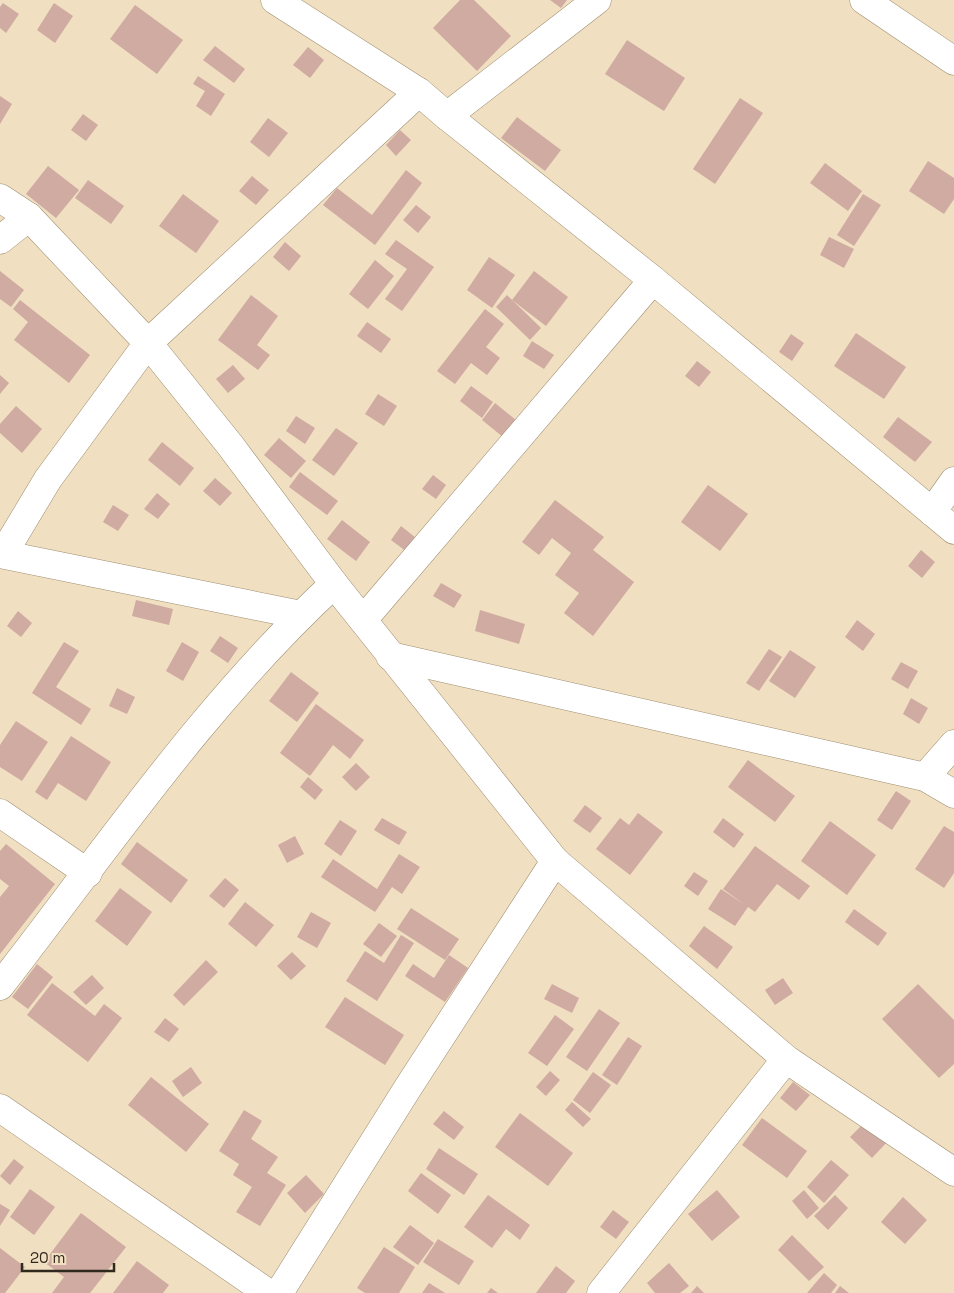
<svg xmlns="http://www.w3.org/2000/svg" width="954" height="1293" viewBox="0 0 954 1293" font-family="'Space Grotesk',sans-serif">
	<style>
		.building { fill: #cfaba2 }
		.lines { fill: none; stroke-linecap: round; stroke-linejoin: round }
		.street-casing { stroke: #9e8e71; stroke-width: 29 }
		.street { stroke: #fff; stroke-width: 28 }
	</style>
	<rect width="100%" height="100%" fill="#f1dfc1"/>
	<g class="building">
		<path d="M460 0H474L511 36 477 71 433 28Z"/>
		<path d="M550 0H567L561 8Z"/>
		<path d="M3 3 19 14 6 33 0 28V7Z"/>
		<path d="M54 3 73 16 55 43 37 30Z"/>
		<path d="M135 5 183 40 157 74 110 39Z"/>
		<path d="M627 40 685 78 664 111 605 74Z"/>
		<path d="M215 46 245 69 234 83 203 60Z"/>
		<path d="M308 47 324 60 310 78 293 65Z"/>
		<path d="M198 76 225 94 211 116 196 106 205 91 193 84Z"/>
		<path d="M0 96 12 104 0 124Z"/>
		<path d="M740 98 763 113 715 184 693 169Z"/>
		<path d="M83 114 98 125 86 141 71 130Z"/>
		<path d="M517 117 561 150 545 171 501 138Z"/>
		<path d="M268 118 288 133 269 157 250 142Z"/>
		<path d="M400 130 411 140 396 156 386 145Z"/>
		<path d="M928 161 954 178V199L944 214 909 191Z"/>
		<path d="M825 163 862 191 848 211 810 183Z"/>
		<path d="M48 166 79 190 56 218 26 194Z"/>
		<path d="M406 170 422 183 375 245 323 205 337 188 372 215Z"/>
		<path d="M252 176 269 190 256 205 239 191Z"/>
		<path d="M88 180 124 206 111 224 75 198Z"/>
		<path d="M183 194 219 221 196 253 159 226Z"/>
		<path d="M863 194 881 205 854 246 837 235Z"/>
		<path d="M416 205 431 217 418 233 403 220Z"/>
		<path d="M829 237 854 249 844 268 820 255Z"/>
		<path d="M396 240 434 267 402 311 385 299 407 269 385 254Z"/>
		<path d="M285 242 301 256 289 271 273 257Z"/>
		<path d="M489 257 515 275 492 308 467 290Z"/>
		<path d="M375 260 394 276 368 309 349 294Z"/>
		<path d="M0 271 24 290 11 307 0 299Z"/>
		<path d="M534 271 568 297 546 326 512 300Z"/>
		<path d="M251 295 278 316 257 345 270 355 258 370 218 340Z"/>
		<path d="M507 295 541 328 530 340 496 307Z"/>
		<path d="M20 300 90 355 69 383 14 340 28 322 13 309Z"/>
		<path d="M485 309 504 324 486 347 500 358 487 375 471 363 455 384 437 371Z"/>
		<path d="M367 322 391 339 381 353 357 336Z"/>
		<path d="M856 333 906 367 884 399 834 366Z"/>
		<path d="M791 334 804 343 792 361 779 352Z"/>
		<path d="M532 341 554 355 544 369 523 356Z"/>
		<path d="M697 361 711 372 699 387 685 376Z"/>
		<path d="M233 365 245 379 228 393 216 379Z"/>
		<path d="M0 375 9 383 0 394Z"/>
		<path d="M471 386 493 402 482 418 460 401Z"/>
		<path d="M378 394 397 406 384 426 365 414Z"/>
		<path d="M495 403 516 420 503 437 482 420Z"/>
		<path d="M16 406 42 429 22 453 0 433V424Z"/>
		<path d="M296 416 315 428 305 444 286 431Z"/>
		<path d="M898 417 932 442 915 462 883 437Z"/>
		<path d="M336 428 358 443 334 476 312 460Z"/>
		<path d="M279 438 306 461 291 478 264 455Z"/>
		<path d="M162 442 194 468 180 486 148 460Z"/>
		<path d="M300 472 338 501 327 515 289 487Z"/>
		<path d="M433 475 446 485 436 499 422 489Z"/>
		<path d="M215 478 232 493 220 506 203 491Z"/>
		<path d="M708 485 748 514 720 551 681 522Z"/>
		<path d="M157 493 170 504 158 519 144 509Z"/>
		<path d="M555 500 604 537 593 550 634 582 593 636 564 613 579 593 555 575 571 553 552 538 539 555 522 542Z"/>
		<path d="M113 505 129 515 118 531 103 522Z"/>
		<path d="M342 520 370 542 356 561 327 539Z"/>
		<path d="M401 526 421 542 411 555 391 540Z"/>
		<path d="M921 550 935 562 922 578 908 566Z"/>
		<path d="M441 583 462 595 454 608 433 596Z"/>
		<path d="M136 600 173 609 169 625 132 616Z"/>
		<path d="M480 610 525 624 519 644 475 631Z"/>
		<path d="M18 611 32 623 21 637 7 626Z"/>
		<path d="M857 620 875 634 863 651 845 637Z"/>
		<path d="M220 636 238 648 228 663 210 651Z"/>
		<path d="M64 642 79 651 56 687 91 709 81 725 32 693Z"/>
		<path d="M182 642 199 652 183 681 166 671Z"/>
		<path d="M769 649 782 657 759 691 746 683Z"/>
		<path d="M790 650 816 667 795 698 769 681Z"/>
		<path d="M901 662 918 671 908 689 891 679Z"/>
		<path d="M291 672 319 693 297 722 269 701Z"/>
		<path d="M117 688 135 697 127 714 109 706Z"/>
		<path d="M911 698 928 708 919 724 903 714Z"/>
		<path d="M316 704 364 740 350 759 333 745 310 776 280 753Z"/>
		<path d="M16 721 48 742 22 781 0 767V745Z"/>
		<path d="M71 736 111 762 86 801 58 783 47 800 35 792Z"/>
		<path d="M748 760 795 796 775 822 728 787Z"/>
		<path d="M356 763 370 777 356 791 342 777Z"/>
		<path d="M308 777 323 790 315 800 300 787Z"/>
		<path d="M896 791 911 801 892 830 877 820Z"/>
		<path d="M585 805 602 818 590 833 573 821Z"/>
		<path d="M638 813 663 832 630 875 596 849 620 818 629 825Z"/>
		<path d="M382 818 407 832 399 845 374 830Z"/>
		<path d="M723 818 744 834 734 848 713 832Z"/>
		<path d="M340 820 357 831 341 856 324 844Z"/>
		<path d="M830 821 876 855 847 895 801 861Z"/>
		<path d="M944 826 954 832V873L944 888 915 869Z"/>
		<path d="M295 836 304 854 287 863 278 845Z"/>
		<path d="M137 842 188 880 171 903 121 864Z"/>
		<path d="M6 844 55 884 0 954V897L9 886 0 879V851Z"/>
		<path d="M755 846 810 886 799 900 777 884 755 912 748 907 735 926 708 909 721 889 745 905 723 889Z"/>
		<path d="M399 854 420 867 402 894 392 887 375 912 321 877 333 859 377 889Z"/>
		<path d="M694 872 708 881 698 896 684 886Z"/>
		<path d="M225 878 239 890 224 908 209 896Z"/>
		<path d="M120 888 152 912 127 946 95 921Z"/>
		<path d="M245 902 274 925 256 947 228 924Z"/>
		<path d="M411 908 459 939 445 960 397 929Z"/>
		<path d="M854 909 887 933 878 946 845 922Z"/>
		<path d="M311 912 331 923 317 948 297 937Z"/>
		<path d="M379 923 397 936 381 957 363 944Z"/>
		<path d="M704 926 733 947 717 969 689 946Z"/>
		<path d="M401 935 414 943 377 1001 346 981 365 951 384 963Z"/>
		<path d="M292 952 306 966 291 980 277 966Z"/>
		<path d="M449 955 468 968 445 1002 405 976 413 964 434 978Z"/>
		<path d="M206 960 218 972 184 1006 173 995Z"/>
		<path d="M37 964 53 977 28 1009 12 997Z"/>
		<path d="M92 975 104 988 86 1005 73 992Z"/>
		<path d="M783 978 793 993 775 1005 765 990Z"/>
		<path d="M52 983 95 1016 104 1004 122 1018 88 1062 27 1015Z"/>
		<path d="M552 984 579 998 572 1013 544 999Z"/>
		<path d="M918 984 954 1020V1064L939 1078 882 1019Z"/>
		<path d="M345 997 404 1035 385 1065 325 1027Z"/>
		<path d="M599 1009 620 1023 587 1071 566 1057Z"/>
		<path d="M555 1015 574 1029 547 1066 528 1053Z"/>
		<path d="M165 1018 179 1029 169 1042 154 1032Z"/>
		<path d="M628 1037 642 1046 617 1085 602 1075Z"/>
		<path d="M191 1067 202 1083 183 1097 172 1081Z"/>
		<path d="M550 1071 560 1080 546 1096 536 1087Z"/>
		<path d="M593 1072 611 1085 590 1113 573 1100Z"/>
		<path d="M151 1077 209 1124 186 1152 128 1105Z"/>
		<path d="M793 1082 810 1095 796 1111 780 1098Z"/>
		<path d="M572 1102 591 1119 583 1127 565 1110Z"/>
		<path d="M244 1110 262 1121 251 1139 278 1157 267 1173 286 1185 260 1226 236 1212 252 1187 233 1175 239 1164 219 1151Z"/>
		<path d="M444 1111 464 1127 454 1140 433 1124Z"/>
		<path d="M520 1113 573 1153 548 1186 495 1147Z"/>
		<path d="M762 1118 807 1151 787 1178 742 1145Z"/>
		<path d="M867 1120 888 1141 872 1158 850 1137Z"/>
		<path d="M439 1148 478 1174 464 1195 426 1169Z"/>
		<path d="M14 1159 24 1167 10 1185 0 1176Z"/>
		<path d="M831 1160 849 1175 824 1203 807 1187Z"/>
		<path d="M421 1173 451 1195 438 1214 408 1191Z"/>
		<path d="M306 1175 324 1194 305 1213 287 1193Z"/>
		<path d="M30 1189 55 1207 34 1235 10 1217Z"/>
		<path d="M717 1190 740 1217 712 1241 688 1214Z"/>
		<path d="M804 1190 819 1208 807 1219 792 1201Z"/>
		<path d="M488 1195 530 1225 520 1240 506 1229 492 1248 464 1227Z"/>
		<path d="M835 1195 848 1208 828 1230 814 1216Z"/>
		<path d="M903 1197 927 1220 905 1244 881 1222Z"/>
		<path d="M0 1204 10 1210 0 1226Z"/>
		<path d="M613 1210 629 1222 616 1239 600 1227Z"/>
		<path d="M81 1213 126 1247 90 1293H52L64 1277 44 1262Z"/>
		<path d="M410 1225 434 1243 418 1265 393 1247Z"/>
		<path d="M792 1235 824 1267 809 1281 778 1250Z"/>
		<path d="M438 1239 474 1261 459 1285 423 1262Z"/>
		<path d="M384 1247 415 1267 399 1293H365L357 1288Z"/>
		<path d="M0 1248 25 1267 5 1293H0Z"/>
		<path d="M137 1261 169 1285 163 1293H113Z"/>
		<path d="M669 1263 689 1286 680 1293H655L647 1283Z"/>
		<path d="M556 1266 575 1281 566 1293H536Z"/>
		<path d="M824 1273 837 1285 831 1293H807Z"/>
		<path d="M429 1283 445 1293H422Z"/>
		<path d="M697 1286 704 1293H691Z"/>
		<path d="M840 1286 849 1293H835Z"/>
		<path d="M491 1288 498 1293H487Z"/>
	</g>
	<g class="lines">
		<g class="street-casing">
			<g id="street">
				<path d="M275 0 419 92 447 116 597 0"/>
				<path d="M864 0 954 61"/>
				<path d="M419 92 148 343 230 445 334 584 555 861 786 1059 954 1172"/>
				<path d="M447 116 653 280 954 530"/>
				<path d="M0 198 29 217 148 343 48 479 3 554"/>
				<path d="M0 240 29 217"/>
				<path d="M932 512 954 481"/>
				<path d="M0 554 301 615"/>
				<path d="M363 620 653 280"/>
				<path d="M390 656 925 777 954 794"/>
				<path d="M925 777 954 744"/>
				<path d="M0 813 88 873"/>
				<path d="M0 986C106 850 206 702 334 584"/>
				<path d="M0 1108 268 1293"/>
				<path d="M279 1293 409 1086 555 861"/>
				<path d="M601 1293 786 1059"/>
			</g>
		</g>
		<use href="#street" class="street"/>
	</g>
	<path d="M22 1263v8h92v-8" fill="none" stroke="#30291e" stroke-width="2.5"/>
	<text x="30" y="1263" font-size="15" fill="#30291e" stroke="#f1dfc1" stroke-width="4" paint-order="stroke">20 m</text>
</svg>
